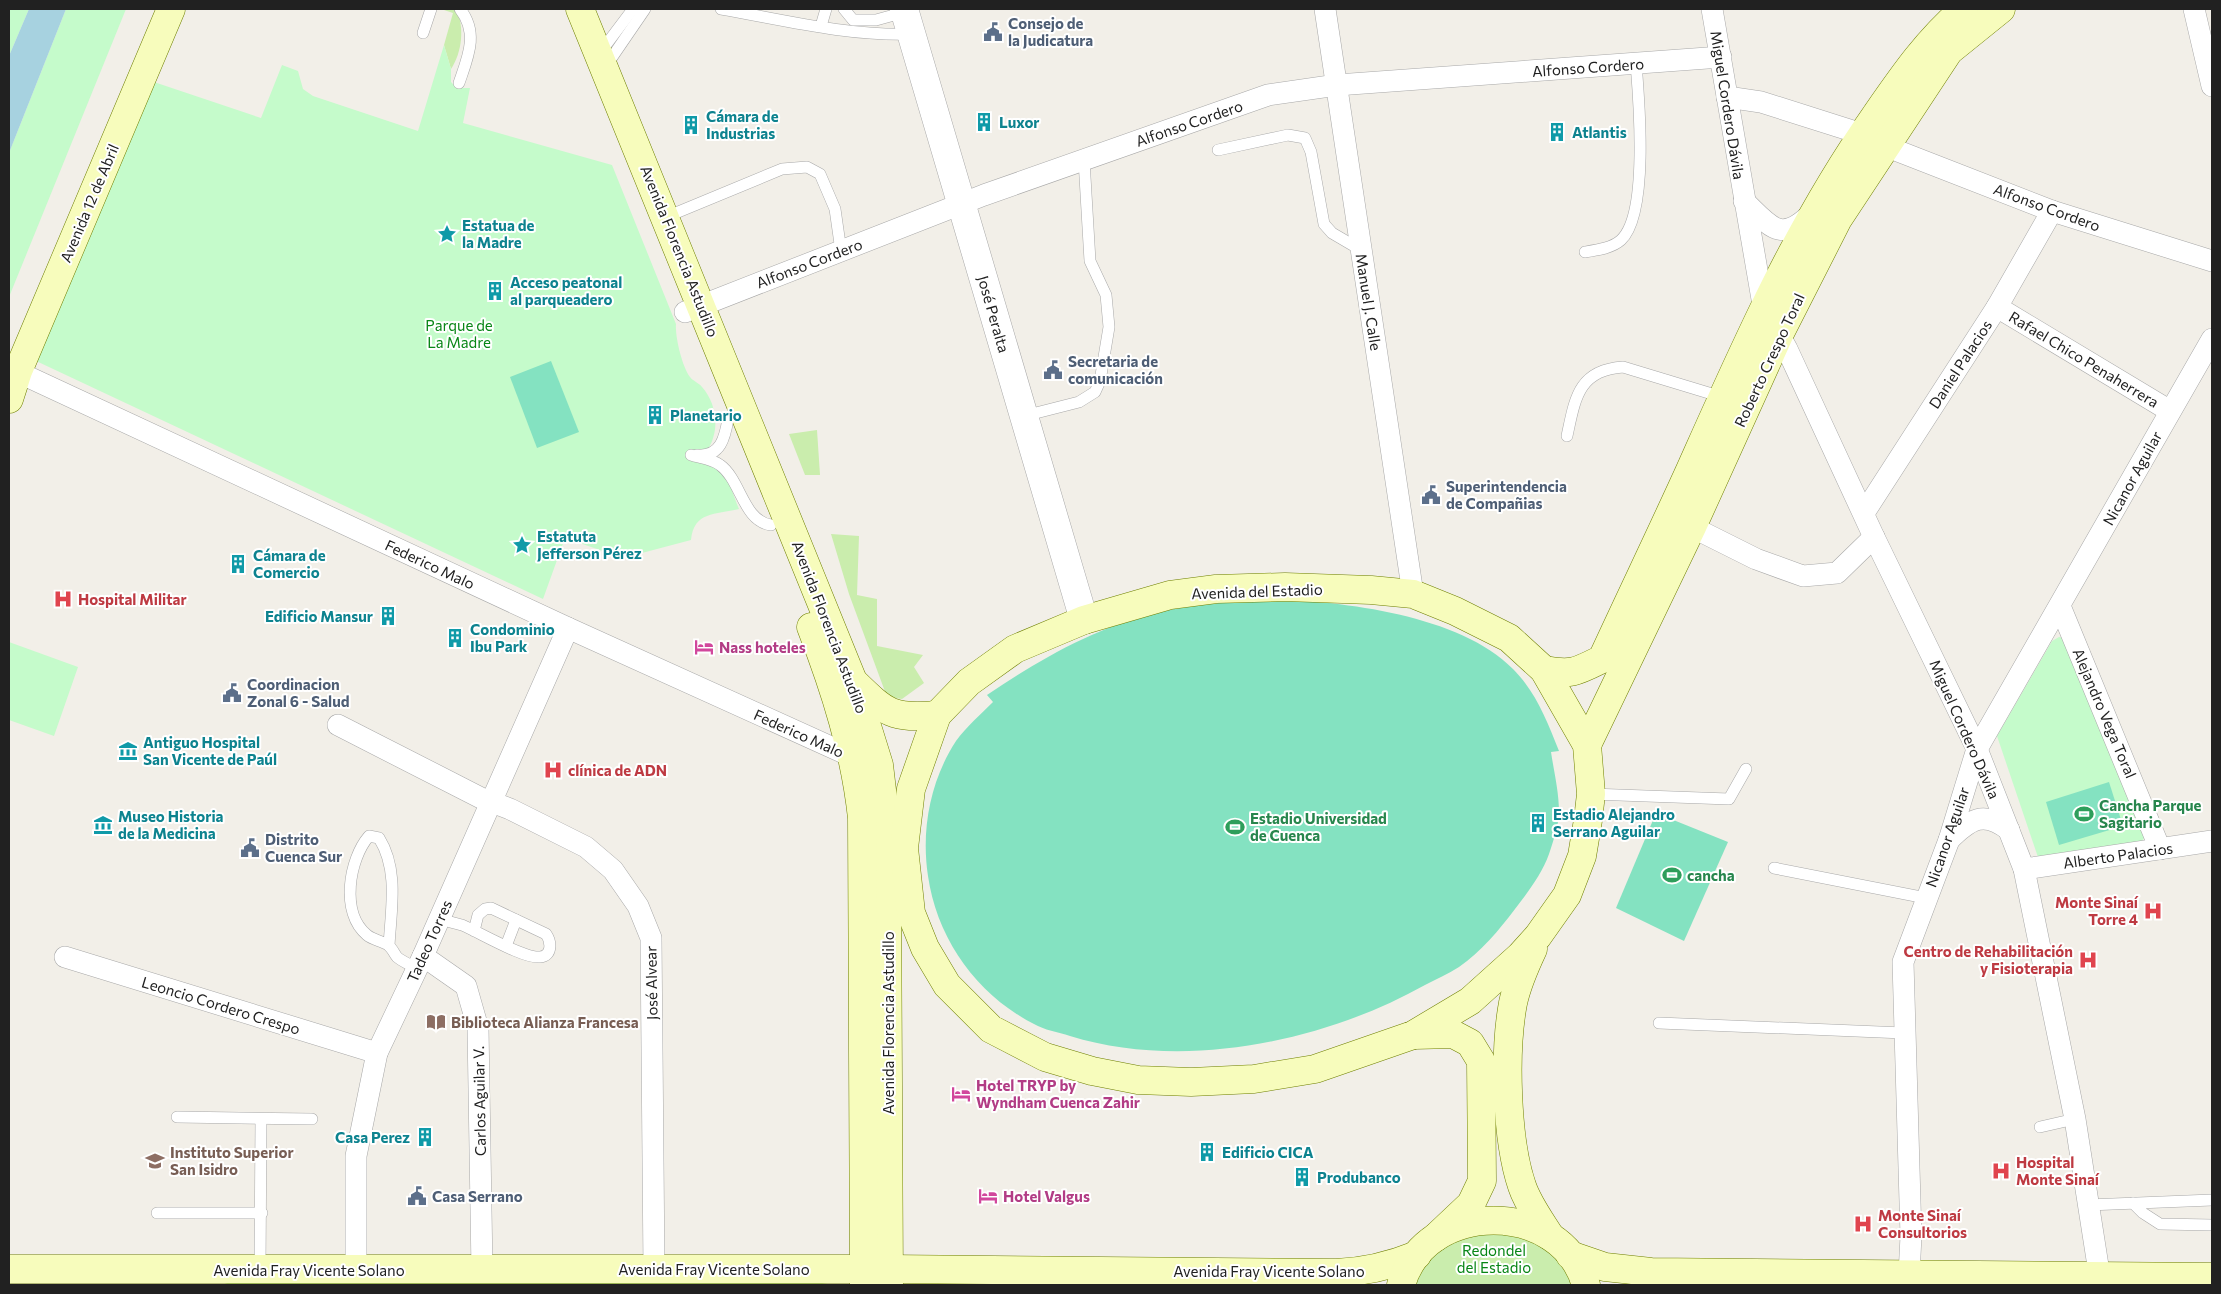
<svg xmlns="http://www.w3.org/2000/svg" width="2221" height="1294" viewBox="0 0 2221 1294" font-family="Commissioner,sans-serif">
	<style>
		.grass { fill: #caedad }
		.park { fill: #c5fbcb }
		.pitch { fill: #84e2c1 }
		.water { fill: #a7d2e0 }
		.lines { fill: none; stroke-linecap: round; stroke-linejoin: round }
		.service-casing { stroke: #a8a8a8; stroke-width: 12 }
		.minor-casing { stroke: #a8a8a8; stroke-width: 22 }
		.tertiary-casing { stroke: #a8a8a8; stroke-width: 29 }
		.secondary-casing { stroke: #6e7f01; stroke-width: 29 }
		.service { stroke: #fff; stroke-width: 11 }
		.minor { stroke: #fff; stroke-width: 21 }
		.tertiary { stroke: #fff; stroke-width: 28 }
		.secondary { stroke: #f7fcbc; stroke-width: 28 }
		.labels { text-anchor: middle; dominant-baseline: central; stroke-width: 4; stroke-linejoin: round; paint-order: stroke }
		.service-label { font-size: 15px; font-weight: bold; fill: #4e5e75; stroke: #fff; text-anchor: start }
		.street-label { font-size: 15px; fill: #212121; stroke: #fff }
		.culture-label { font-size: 15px; font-weight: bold; fill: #0d838f; stroke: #fff; text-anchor: start }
		.park-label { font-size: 15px; fill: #088616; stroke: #fff }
		.health-label { font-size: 15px; font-weight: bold; fill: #be3a42; stroke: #fff; text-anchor: start }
		.hotel-label { font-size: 15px; font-weight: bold; fill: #b23c85; stroke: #fff; text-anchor: start }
		.leisure-label { font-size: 15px; font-weight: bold; fill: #27864d; stroke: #fff; text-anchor: start }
		.education-label { font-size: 15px; font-weight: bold; fill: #785e54; stroke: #fff; text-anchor: start }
	</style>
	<rect width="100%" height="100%" fill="#f2efe8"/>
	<g class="grass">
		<path d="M441 9H456C465 27 462 53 451 69L444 45 453 13Z"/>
		<path d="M817 430 820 475H805L789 434Z"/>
		<path d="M831 534 859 536 857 595 877 599V646L923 655 914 667 924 683 902 699 887 697 849 594Z"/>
		<path d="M1484 1231C1531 1234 1550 1245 1574 1285H1414C1420 1266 1439 1247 1457 1239 1465 1235 1476 1234 1484 1231Z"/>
		<path d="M244 1281 822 1283 833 1285H222L230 1282Z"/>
	</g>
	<g class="park">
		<path d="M9 9H29L9 56Z"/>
		<path d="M66 9H126L9 297V153Z"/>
		<path d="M444 45 451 69V82L457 88H470L463 123 612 165 676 324C675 337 682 366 690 377 693 381 699 383 702 387 717 404 720 430 708 449H697L694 460C730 468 726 477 739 509 715 515 694 511 691 540L623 558 565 538 543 599 34 360 148 80 261 118 282 65 298 71 303 89 313 96 418 131Z"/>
		<path d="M2059 637 2067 638 2147 832 2142 842 2043 872 1997 736 2052 641Z"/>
		<path d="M9 642 78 667 54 736 9 720Z"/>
	</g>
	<g class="pitch">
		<path d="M551 361 579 432 537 448 510 377Z"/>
		<path d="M1266 599C1339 601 1459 614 1513 669 1536 692 1547 721 1559 751L1551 752C1554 772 1559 792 1559 812 1559 824 1553 842 1549 854 1542 874 1528 892 1515 909 1499 930 1481 952 1459 967 1448 974 1436 979 1425 985 1323 1042 1184 1071 1070 1036 1058 1032 1044 1030 1034 1024 977 995 937 939 928 876 921 830 930 781 956 741 966 727 981 714 993 702L987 695C1039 660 1094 628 1155 613 1192 604 1229 602 1266 599Z"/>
		<path d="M2109 782 2123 826 2059 845 2046 802Z"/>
		<path d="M1656 813 1728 842 1684 941 1616 908Z"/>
	</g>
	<path class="water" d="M29 9H66L9 153V56Z"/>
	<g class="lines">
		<g class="service-casing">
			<g id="service">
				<path d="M721 9C784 20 847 36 911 34"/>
				<path d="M844 9 853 20H876L905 12"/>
				<path d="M821 26 826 9"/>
				<path d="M423 33 431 9"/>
				<path d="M599 54 633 9"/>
				<path d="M606 66 645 9"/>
				<path d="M459 83C468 57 479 33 460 9"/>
				<path d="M1218 150 1288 135 1305 138 1311 152 1324 224 1332 233 1361 250"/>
				<path d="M666 217 782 169 807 167 820 174 835 209 841 251"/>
				<path d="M1585 252C1598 250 1612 248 1621 240 1649 214 1639 100 1636 63"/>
				<path d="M1024 416 1079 402 1095 392 1100 381 1109 327 1106 295 1090 261 1084 160"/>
				<path d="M1567 436C1575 399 1578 370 1623 367L1722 397"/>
				<path d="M691 455C700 458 712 459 720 465 741 480 743 521 771 525"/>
				<path d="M697 455C721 457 725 437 728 419"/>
				<path d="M1591 794 1729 799 1746 769"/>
				<path d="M1774 868 1926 898"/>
				<path d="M439 919C447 921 454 923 462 925 479 932 524 959 540 957 553 956 551 941 546 934L491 908 485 909 478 915 474 931"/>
				<path d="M389 946C391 909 399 870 379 838L369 836C349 859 340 913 367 935 373 940 382 941 388 945 392 948 394 953 397 957 403 962 411 965 417 969"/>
				<path d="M506 946 516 920"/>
				<path d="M1659 1023 1904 1033"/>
				<path d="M177 1117 312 1119"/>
				<path d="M2040 1127 2075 1119"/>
				<path d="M2133 1203 2143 1213 2160 1224 2212 1225"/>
				<path d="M2088 1205 2212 1200"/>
				<path d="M157 1213H262"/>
				<path d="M260 1270 261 1119"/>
			</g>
		</g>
		<g class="minor-casing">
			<g id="minor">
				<path d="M1325 9 1413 594"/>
				<path d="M1712 9 1763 305 1787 349 1874 537 1977 749 2024 869 2075 1119 2101 1285"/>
				<path d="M2194 9 2212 86"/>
				<path d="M1727 97 1761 102 1862 134"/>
				<path d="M1885 146 2052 211 2212 261"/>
				<path d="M1744 201C1771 227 1780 244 1812 213"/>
				<path d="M1997 307 2170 411"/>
				<path d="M685 312 984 195 1268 95 1337 85 1721 57"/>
				<path d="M9 368 568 628 853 757"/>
				<path d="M1864 513 1997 307 2052 211"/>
				<path d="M1692 527 1756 559 1803 576 1837 573 1874 537"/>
				<path d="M2060 606 2160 849"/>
				<path d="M338 725 481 798 510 809 586 847 613 870 638 906 651 938 654 1269"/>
				<path d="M1949 840C1970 819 1984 810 2009 830"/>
				<path d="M2024 869 2212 841"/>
				<path d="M423 956 466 986 478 1028 482 1270"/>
				<path d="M65 957 377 1053"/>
				<path d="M356 1269V1156L377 1053 423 956 568 628"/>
				<path d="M1909 1275 1911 1236 1903 962 1949 840 1977 749 2212 339"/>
			</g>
		</g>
		<g class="tertiary-casing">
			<path id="tertiary" d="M904 9 1084 620"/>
		</g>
		<g class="secondary-casing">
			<g id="secondary">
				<path d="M580 9 853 681 879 765 885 816 887 882 889 1285"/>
				<path d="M9 399 18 371 171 9"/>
				<path d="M1285 587 1371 590 1413 594 1455 611 1509 638 1544 670 1587 745 1591 794 1588 820 1582 856 1567 895 1538 936 1520 956 1470 1001 1413 1035 1315 1069 1254 1079 1191 1082 1138 1080 1092 1071 1045 1057 991 1029 947 985 925 948 911 913 904 848 911 789 937 715 969 682 1015 649 1084 620 1170 595 1216 589Z"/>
				<path d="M811 627C835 689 855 752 862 818L864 1285"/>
				<path d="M1544 670C1572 675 1576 672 1602 659 1631 596 1661 534 1690 470 1745 347 1797 227 1875 116 1902 77 1928 39 1964 9"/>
				<path d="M855 683C886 713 892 719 937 715"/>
				<path d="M1587 745 1692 527 1779 335 1838 219 1949 51 2001 9"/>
				<path d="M1533 949C1525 966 1517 984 1513 1003 1504 1051 1506 1139 1522 1186 1528 1204 1540 1220 1550 1236"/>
				<path d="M1414 1035 1453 1034 1470 1043 1481 1061 1482 1181 1471 1204 1436 1237"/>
				<path d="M1570 1255 1605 1267 1651 1272 2212 1277"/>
				<path d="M9 1269H889L1336 1273C1365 1272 1390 1266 1417 1255"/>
				<path d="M1401 1285C1425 1199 1562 1199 1586 1285"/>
			</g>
		</g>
		<use href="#service" class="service"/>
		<use href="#minor" class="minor"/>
		<use href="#tertiary" class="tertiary"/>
		<use href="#secondary" class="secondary"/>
	</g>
	<defs>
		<g id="civic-bare" transform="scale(1.5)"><path d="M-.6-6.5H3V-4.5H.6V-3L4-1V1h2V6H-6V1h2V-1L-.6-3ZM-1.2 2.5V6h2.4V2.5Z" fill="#5c6f8a" stroke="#fff" stroke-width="2.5" paint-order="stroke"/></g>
		<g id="building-bare" transform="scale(1.5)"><path d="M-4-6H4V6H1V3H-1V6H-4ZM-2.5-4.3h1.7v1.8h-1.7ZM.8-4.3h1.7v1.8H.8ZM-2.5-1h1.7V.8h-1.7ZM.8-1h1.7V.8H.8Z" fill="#0f9aa8" stroke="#fff" stroke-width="2.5" paint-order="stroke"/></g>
		<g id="sight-bare" transform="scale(1.5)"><path d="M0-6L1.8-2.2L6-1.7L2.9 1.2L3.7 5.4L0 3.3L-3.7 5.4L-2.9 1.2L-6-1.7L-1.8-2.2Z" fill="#0f9aa8" stroke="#fff" stroke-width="2.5" paint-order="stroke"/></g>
		<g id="hospital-bare" transform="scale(1.5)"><path d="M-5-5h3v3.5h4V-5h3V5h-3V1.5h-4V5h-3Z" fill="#e0444e" stroke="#fff" stroke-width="2.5" paint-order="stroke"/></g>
		<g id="hotel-bare" transform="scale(1.5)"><path d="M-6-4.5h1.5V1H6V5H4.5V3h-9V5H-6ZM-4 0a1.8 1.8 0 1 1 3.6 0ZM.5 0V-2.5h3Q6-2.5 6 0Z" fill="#d1479c" stroke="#fff" stroke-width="2.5" paint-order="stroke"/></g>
		<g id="museum-bare" transform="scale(1.5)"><path d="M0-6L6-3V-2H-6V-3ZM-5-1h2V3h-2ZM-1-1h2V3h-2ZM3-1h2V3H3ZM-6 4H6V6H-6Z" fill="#0f9aa8" stroke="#fff" stroke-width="2.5" paint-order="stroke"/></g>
		<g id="stadium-bare" transform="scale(1.5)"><path d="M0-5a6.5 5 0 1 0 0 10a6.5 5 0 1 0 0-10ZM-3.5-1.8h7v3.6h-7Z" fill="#2e9e5b" stroke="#fff" stroke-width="2.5" paint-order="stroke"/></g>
		<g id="library-bare" transform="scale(1.5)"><path d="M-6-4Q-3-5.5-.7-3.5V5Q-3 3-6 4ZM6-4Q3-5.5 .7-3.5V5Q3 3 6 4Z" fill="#8d6e63" stroke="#fff" stroke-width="2.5" paint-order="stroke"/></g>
		<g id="university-bare" transform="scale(1.5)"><path d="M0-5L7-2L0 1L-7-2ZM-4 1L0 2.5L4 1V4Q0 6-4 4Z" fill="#8d6e63" stroke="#fff" stroke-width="2.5" paint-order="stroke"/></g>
	</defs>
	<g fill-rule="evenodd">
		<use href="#civic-bare" x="993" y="32"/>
		<use href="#building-bare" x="984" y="122"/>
		<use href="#building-bare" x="691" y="125"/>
		<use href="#building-bare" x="1557" y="132"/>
		<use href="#sight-bare" x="447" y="234"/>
		<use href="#building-bare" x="495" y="291"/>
		<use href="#civic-bare" x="1053" y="370"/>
		<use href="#building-bare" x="655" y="415"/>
		<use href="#civic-bare" x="1431" y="495"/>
		<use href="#sight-bare" x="522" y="545"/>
		<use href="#building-bare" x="238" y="564"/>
		<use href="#hospital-bare" x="63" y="599"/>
		<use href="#building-bare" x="388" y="616"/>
		<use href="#building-bare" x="455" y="638"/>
		<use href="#hotel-bare" x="704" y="647"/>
		<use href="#civic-bare" x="232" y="693"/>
		<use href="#museum-bare" x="128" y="751"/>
		<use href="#hospital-bare" x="553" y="770"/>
		<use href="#stadium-bare" x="2084" y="814"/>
		<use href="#building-bare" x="1538" y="823"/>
		<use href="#museum-bare" x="103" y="825"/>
		<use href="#stadium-bare" x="1235" y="827"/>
		<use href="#civic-bare" x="250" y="848"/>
		<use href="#stadium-bare" x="1672" y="875"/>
		<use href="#hospital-bare" x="2153" y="911"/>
		<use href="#hospital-bare" x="2088" y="960"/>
		<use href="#library-bare" x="436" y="1022"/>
		<use href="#hotel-bare" x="961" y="1094"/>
		<use href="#building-bare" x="425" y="1137"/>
		<use href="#building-bare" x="1207" y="1152"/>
		<use href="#university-bare" x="155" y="1161"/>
		<use href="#hospital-bare" x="2001" y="1171"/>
		<use href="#building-bare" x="1302" y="1177"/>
		<use href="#civic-bare" x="417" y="1196"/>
		<use href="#hotel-bare" x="988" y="1196"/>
		<use href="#hospital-bare" x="1863" y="1224"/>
	</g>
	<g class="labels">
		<g class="service-label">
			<text x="1008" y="23">Consejo de<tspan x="1008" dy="17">la Judicatura</tspan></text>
			<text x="1068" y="361">Secretaria de<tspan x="1068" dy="17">comunicación</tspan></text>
			<text x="1446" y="486">Superintendencia<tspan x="1446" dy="17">de Compañias</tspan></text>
			<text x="247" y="684">Coordinacion<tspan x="247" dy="17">Zonal 6 - Salud</tspan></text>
			<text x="265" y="839">Distrito<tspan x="265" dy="17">Cuenca Sur</tspan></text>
			<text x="432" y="1196">Casa Serrano</text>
		</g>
		<g class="street-label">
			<text transform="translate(1588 67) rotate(-4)">Alfonso Cordero</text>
			<text transform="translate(1728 105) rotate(81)">Miguel Cordero Dávila</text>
			<text transform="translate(1189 123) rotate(-19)">Alfonso Cordero</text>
			<text transform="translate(89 203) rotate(-67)">Avenida 12 de Abril</text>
			<text transform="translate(2047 207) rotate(20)">Alfonso Cordero</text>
			<text transform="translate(680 251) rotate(68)">Avenida Florencia Astudillo</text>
			<text transform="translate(809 263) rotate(-21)">Alfonso Cordero</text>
			<text transform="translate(1369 302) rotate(81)">Manuel J. Calle</text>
			<text transform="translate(994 314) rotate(74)">José Peralta</text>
			<text transform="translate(2084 359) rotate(31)">Rafael Chico Penaherrera</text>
			<text transform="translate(1769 360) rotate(-65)">Roberto Crespo Toral</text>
			<text transform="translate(1960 364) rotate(-57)">Daniel Palacios</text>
			<text transform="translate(2132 478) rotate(-61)">Nicanor Aguilar</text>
			<text transform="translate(430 564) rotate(25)">Federico Malo</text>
			<text transform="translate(1257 591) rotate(-2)">Avenida del Estadio</text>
			<text transform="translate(830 627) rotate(69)">Avenida Florencia Astudillo</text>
			<text transform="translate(2105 713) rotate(67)">Alejandro Vega Toral</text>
			<text transform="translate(1965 729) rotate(66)">Miguel Cordero Dávila</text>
			<text transform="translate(799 733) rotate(24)">Federico Malo</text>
			<text transform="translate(1947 837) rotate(-71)">Nicanor Aguilar</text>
			<text transform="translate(2118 855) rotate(-8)">Alberto Palacios</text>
			<text transform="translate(429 941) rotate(-66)">Tadeo Torres</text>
			<text transform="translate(651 983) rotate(-91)">José Alvear</text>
			<text transform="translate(221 1005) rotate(17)">Leoncio Cordero Crespo</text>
			<text transform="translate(888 1023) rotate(-90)">Avenida Florencia Astudillo</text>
			<text transform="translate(479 1101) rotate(-91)">Carlos Aguilar V.</text>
			<text x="714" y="1269">Avenida Fray Vicente Solano</text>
			<text x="309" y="1270">Avenida Fray Vicente Solano</text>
			<text x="1269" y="1271">Avenida Fray Vicente Solano</text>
		</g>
		<g class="culture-label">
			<text x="706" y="116">Cámara de<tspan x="706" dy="17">Industrias</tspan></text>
			<text x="999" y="122">Luxor</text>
			<text x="1572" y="132">Atlantis</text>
			<text x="462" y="225">Estatua de<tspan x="462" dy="17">la Madre</tspan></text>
			<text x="510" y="282">Acceso peatonal<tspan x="510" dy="17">al parqueadero</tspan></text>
			<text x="670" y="415">Planetario</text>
			<text x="537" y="536">Estatuta<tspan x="537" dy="17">Jefferson Pérez</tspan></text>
			<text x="253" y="555">Cámara de<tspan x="253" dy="17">Comercio</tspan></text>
			<text x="373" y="616" text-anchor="end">Edificio Mansur</text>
			<text x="470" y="629">Condominio<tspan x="470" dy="17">Ibu Park</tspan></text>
			<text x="143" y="742">Antiguo Hospital<tspan x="143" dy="17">San Vicente de Paúl</tspan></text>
			<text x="1553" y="814">Estadio Alejandro<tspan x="1553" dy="17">Serrano Aguilar</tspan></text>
			<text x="118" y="816">Museo Historia<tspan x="118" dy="17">de la Medicina</tspan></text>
			<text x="410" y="1137" text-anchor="end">Casa Perez</text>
			<text x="1222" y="1152">Edificio CICA</text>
			<text x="1317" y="1177">Produbanco</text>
		</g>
		<g class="park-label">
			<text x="459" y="325">Parque de<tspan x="459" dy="17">La Madre</tspan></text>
			<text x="1494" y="1250">Redondel<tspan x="1494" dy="17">del Estadio</tspan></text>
		</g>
		<g class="health-label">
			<text x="78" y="599">Hospital Militar</text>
			<text x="568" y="770">clínica de ADN</text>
			<text x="2138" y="902" text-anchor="end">Monte Sinaí<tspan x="2138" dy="17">Torre 4</tspan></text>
			<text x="2073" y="951" text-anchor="end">Centro de Rehabilitación<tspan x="2073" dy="17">y Fisioterapia</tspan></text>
			<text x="2016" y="1162">Hospital<tspan x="2016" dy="17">Monte Sinaí</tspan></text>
			<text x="1878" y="1215">Monte Sinaí<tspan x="1878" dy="17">Consultorios</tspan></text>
		</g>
		<g class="hotel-label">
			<text x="719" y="647">Nass hoteles</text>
			<text x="976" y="1085">Hotel TRYP by<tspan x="976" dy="17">Wyndham Cuenca Zahir</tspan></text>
			<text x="1003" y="1196">Hotel Valgus</text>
		</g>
		<g class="leisure-label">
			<text x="2099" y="805">Cancha Parque<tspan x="2099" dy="17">Sagitario</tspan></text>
			<text x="1250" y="818">Estadio Universidad<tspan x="1250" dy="17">de Cuenca</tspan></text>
			<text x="1687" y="875">cancha</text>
		</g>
		<g class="education-label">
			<text x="451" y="1022">Biblioteca Alianza Francesa</text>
			<text x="170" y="1152">Instituto Superior<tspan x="170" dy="17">San Isidro</tspan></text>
		</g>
	</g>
	<rect width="2221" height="1294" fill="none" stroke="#212121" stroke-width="20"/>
</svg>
